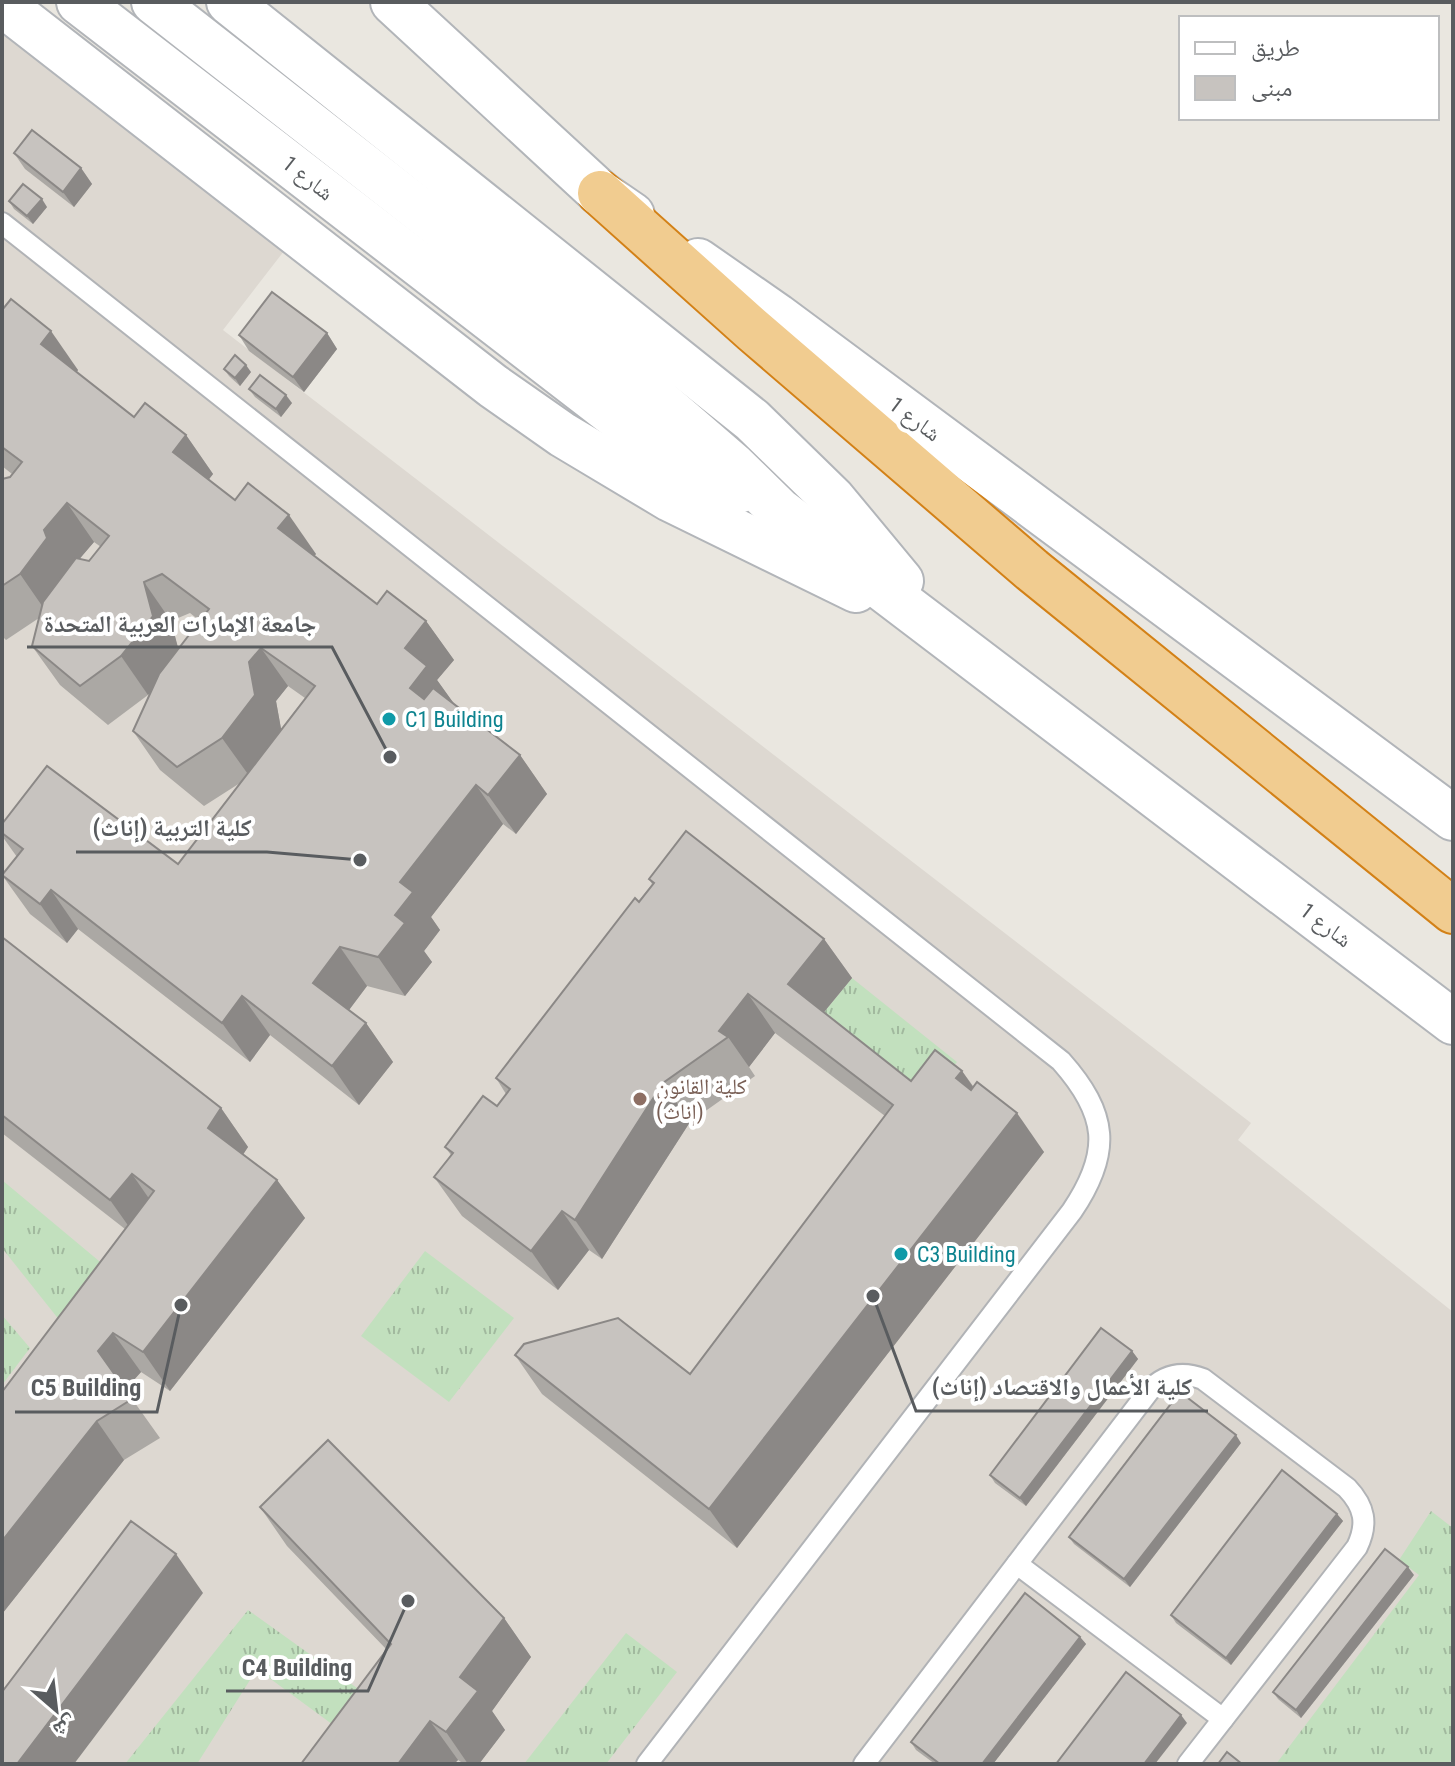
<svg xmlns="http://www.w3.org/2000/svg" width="1455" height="1766" viewBox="0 0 1455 1766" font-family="'Roboto Condensed','Noto Naskh Arabic',sans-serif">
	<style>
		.education { fill: #ddd8d1 }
		.grass { fill: url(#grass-tufts) }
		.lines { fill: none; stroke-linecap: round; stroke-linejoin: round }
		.lane-casing { stroke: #b1b3b6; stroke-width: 24 }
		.secondary-casing { stroke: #b2b5b9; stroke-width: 48 }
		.highway-casing { stroke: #d38117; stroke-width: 48 }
		.lane { stroke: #fff; stroke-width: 20 }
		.secondary { stroke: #fff; stroke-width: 44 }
		.highway { stroke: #f1cc90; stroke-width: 44 }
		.wall { fill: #aba8a4; fill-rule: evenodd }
		.shaded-wall { fill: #8b8886 }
		.building { fill: #c7c3bf; stroke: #8b8886; stroke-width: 2 }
		.culture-dot { fill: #0f9aa8; stroke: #fff; stroke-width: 3 }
		.education-dot { fill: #8d6e63; stroke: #fff; stroke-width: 3 }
		.labels { text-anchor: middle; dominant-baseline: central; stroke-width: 8; stroke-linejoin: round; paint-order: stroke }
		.street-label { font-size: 22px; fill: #595c5f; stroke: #fff }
		.culture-label { font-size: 22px; fill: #0d838f; stroke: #fff; text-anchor: start }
		.education-label { font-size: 22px; fill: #785e54; stroke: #fff; text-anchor: start }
		.leader { fill: none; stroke: #595c5f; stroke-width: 3 }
		.callout-dot { fill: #595c5f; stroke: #fff; stroke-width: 3 }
		.callout-label { font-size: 24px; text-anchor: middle; font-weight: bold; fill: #595c5f; stroke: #fff; stroke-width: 8; stroke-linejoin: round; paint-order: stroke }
	</style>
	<defs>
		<pattern id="grass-tufts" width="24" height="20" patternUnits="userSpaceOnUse" patternTransform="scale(2)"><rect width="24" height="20" fill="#c2e0be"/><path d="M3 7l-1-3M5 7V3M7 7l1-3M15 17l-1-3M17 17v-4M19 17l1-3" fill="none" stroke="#a1b99e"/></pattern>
	</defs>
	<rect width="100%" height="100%" fill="#eae7e0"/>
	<path class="education" d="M2 33 284 251 223 330 1251 1123 1238 1140 1453 1312V1764H2Z"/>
	<g class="grass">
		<path d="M852 978 957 1062 921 1107 815 1023Z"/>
		<path d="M2 1180 105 1266 64 1326 2 1248Z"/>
		<path d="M425 1251 514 1318 449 1402 361 1336Z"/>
		<path d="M2 1315 30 1348 2 1385Z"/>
		<path d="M1431 1511 1453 1528V1758L1448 1764H1276L1419 1575 1399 1560Z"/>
		<path d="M248 1610 364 1693 340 1730 257 1669 197 1764H125Z"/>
		<path d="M626 1633 677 1672 606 1764H524Z"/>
	</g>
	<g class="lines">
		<g class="lane-casing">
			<g id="lane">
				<path d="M2 223 1061 1061C1108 1114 1112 1152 1072 1211L647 1764"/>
				<path d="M1017 1564 1223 1719"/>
				<path d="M864 1764 1149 1391C1165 1374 1182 1371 1203 1379L1347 1488C1365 1507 1368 1524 1357 1547L1188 1764"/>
			</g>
		</g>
		<g class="secondary-casing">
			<g id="secondary">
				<path d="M79 2 652 444 738 491"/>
				<path d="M154 2 609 358 734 466 779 510 1453 1022"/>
				<path d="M229 2 752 420 833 499 901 581"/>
				<path d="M393 2 600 193 632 215"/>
				<path d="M2 4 493 386 563 435 670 499 856 590"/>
				<path d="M698 261 777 316 1453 818"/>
			</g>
		</g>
		<g class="highway-casing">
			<path id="highway" d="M600 193 754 331 1032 570 1453 911"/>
		</g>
		<use href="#lane" class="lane"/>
		<use href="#secondary" class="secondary"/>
		<use href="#highway" class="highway"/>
	</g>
	<g class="wall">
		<path d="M14 153 81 168 92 184 74 207 25 169Z"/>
		<path d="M9 201 47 207 33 224 14 209Z"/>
		<path d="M2 310 78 370 77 372 134 417 186 435 213 474 208 480 235 500 316 554 314 556 377 604 426 621 454 660 437 680 454 704 520 755 547 794 516 834 503 824 431 917 440 930 424 951 432 962 405 996 367 986 349 1010 366 1023 393 1062 359 1105 270 1035 250 1062 78 929 67 943 30 914 2 875 17 857 2 836V824L178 864 240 783 204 806 160 770 133 731 152 691 148 695 108 725 60 685 32 646 39 618 6 640 2 636V479L10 477 12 474 2 466ZM94 542 101 547 89 561 79 559ZM190 613 200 621 178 649 171 621ZM288 686 305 698 281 729 276 701Z"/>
		<path d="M327 333 337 349 304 392 249 351 239 335Z"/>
		<path d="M224 369 251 372 240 386 229 376Z"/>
		<path d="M249 389 292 403 281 417 255 397Z"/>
		<path d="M649 879 824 939 852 978 824 1012 911 1081 962 1071 973 1086 1044 1152 737 1548 542 1394 515 1355 690 1374 885 1116 775 1033 749 1067 755 1076 690 1122 602 1259 589 1250 558 1290 462 1216 434 1177 451 1155 445 1147 497 1106 506 1094 496 1078 652 884Z"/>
		<path d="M2 937 221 1108 248 1147 243 1154 277 1180 305 1218 170 1391 141 1372 125 1389 160 1438 124 1460 2 1614V1392L125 1229 2 1133Z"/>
		<path d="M1132 1351 1138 1359 1026 1506 995 1483 990 1475Z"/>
		<path d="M1241 1443 1130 1587 1074 1544 1069 1537Z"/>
		<path d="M260 1507 504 1618 531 1657 492 1711 505 1730 479 1764H464L458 1760 454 1764H301L387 1650 287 1546Z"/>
		<path d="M1337 1514 1343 1521 1231 1665 1176 1623 1171 1615Z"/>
		<path d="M1414 1575 1301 1718 1278 1699 1273 1692Z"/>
		<path d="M1080 1637 1086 1644 993 1764H935L916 1750 911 1742Z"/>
	</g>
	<g class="shaded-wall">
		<path d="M81 168 92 184 74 207 63 192Z"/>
		<path d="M42 199 47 207 33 224 27 216Z"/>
		<path d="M51 331 78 370 68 383 41 344Z"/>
		<path d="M327 333 337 349 304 392 293 377Z"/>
		<path d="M246 365 251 372 240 386 235 378Z"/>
		<path d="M286 395 292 403 281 417 276 409Z"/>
		<path d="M186 435 213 474 200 491 173 452Z"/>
		<path d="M67 503 94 542 71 569 47 613 20 574 44 530Z"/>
		<path d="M289 515 316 554 305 567 278 528Z"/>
		<path d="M144 582 171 621 180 655 148 695 121 656Z"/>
		<path d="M426 621 454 660 437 680 455 705 437 727 410 688 405 648Z"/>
		<path d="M261 648 288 686 276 701 282 734 250 777 222 738 249 662Z"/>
		<path d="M520 755 547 794 516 834 488 795Z"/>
		<path d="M476 785 503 824 431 917 440 930 424 951 432 962 405 996 378 957 395 915 400 882Z"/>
		<path d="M51 890 78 929 67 943 40 904Z"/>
		<path d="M824 939 852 978 815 1023 788 984Z"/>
		<path d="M340 947 367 986 340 1022 313 983Z"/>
		<path d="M748 994 775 1033 749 1067 728 1037 719 1031Z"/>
		<path d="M242 996 270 1035 250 1062 222 1023Z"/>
		<path d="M366 1023 393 1062 359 1105 332 1066Z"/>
		<path d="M962 1071 989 1110 956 1078Z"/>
		<path d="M663 1083 690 1122 602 1259 575 1220Z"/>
		<path d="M221 1108 248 1147 235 1167 208 1128Z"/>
		<path d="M1017 1113 1044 1152 737 1548 709 1509Z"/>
		<path d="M132 1174 159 1213 137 1238 110 1200Z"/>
		<path d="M277 1180 305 1218 170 1391 143 1352Z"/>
		<path d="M562 1211 589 1250 558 1290 531 1251Z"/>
		<path d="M113 1333 141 1372 125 1390 98 1351Z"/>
		<path d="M1132 1351 1138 1359 1026 1506 1020 1498Z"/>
		<path d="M97 1421 124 1460 2 1614V1541Z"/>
		<path d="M1236 1435 1241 1443 1130 1587 1124 1579Z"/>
		<path d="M1337 1514 1343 1521 1231 1665 1226 1658Z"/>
		<path d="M176 1554 203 1593 74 1764H17Z"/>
		<path d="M1408 1567 1414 1575 1301 1718 1296 1710Z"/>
		<path d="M504 1618 531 1657 492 1711 505 1730 479 1764H468L446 1732 460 1677Z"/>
		<path d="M1080 1637 1086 1644 993 1764H982Z"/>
		<path d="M1181 1715 1187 1723 1155 1764H1144Z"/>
		<path d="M430 1721 458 1760 454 1764H398Z"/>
	</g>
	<g class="building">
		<path d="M32 130 81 168 63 192 14 153Z"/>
		<path d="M23 184 42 199 27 216 9 201Z"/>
		<path d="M272 292 327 333 293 377 239 335Z"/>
		<path d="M11 299 51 331 41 344 134 417 145 403 186 435 173 452 235 500 248 483 289 515 278 528 377 604 387 591 426 621 405 648 427 666 410 688 424 699 433 688 520 755 488 795 476 785 400 882 413 892 395 915 405 923 378 957 340 947 313 983 366 1023 332 1066 242 996 222 1023 51 890 40 904 2 875 23 849 2 833V824L47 766 178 864 315 686 261 648 249 662 255 695 222 738 177 767 133 731 159 674 209 609 162 574 144 582 153 616 121 656 80 686 32 646 43 602 76 558 89 561 109 536 67 503 44 530 47 538 20 574 2 586V479L10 477 22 462 2 447V310Z"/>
		<path d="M235 355 246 365 235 378 224 369Z"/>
		<path d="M260 375 286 395 276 409 249 389Z"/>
		<path d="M686 831 824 939 788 984 911 1081 935 1050 962 1071 956 1078 971 1090 977 1082 1017 1113 709 1509 515 1355 524 1344 618 1318 690 1374 893 1105 748 994 719 1031 728 1037 663 1083 575 1220 562 1211 531 1251 434 1177 453 1153 445 1147 483 1096 497 1106 510 1089 496 1078 635 898 639 902 654 883 649 879Z"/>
		<path d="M2 937 221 1108 208 1128 277 1180 143 1352 113 1333 98 1351 132 1399 97 1421 2 1541V1392L154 1191 132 1174 110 1200 2 1115Z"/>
		<path d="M1101 1328 1132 1351 1020 1498 990 1475Z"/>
		<path d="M1180 1392 1236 1435 1124 1579 1069 1537Z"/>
		<path d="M328 1440 504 1618 460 1677 478 1691 446 1732 430 1721 398 1764H301L391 1644 260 1507Z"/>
		<path d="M1282 1470 1337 1514 1226 1658 1171 1615Z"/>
		<path d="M131 1521 176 1554 17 1764H2V1692Z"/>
		<path d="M1385 1549 1408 1567 1296 1710 1273 1692Z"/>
		<path d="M1025 1593 1080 1637 982 1764H940L911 1742Z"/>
		<path d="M1126 1672 1181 1715 1144 1764H1056Z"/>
		<path d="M1227 1752 1242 1764H1218Z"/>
	</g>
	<g class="culture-dot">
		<circle cx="389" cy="719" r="8"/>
		<circle cx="901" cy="1254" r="8"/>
	</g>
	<circle class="education-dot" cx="640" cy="1099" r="8"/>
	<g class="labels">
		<g class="street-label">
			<text transform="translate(308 178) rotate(38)">شارع 1</text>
			<text transform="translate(915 419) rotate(37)">شارع 1</text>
			<text transform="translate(1326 925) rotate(37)">شارع 1</text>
		</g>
		<g class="culture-label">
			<text x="405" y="719">C1 Building</text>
			<text x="917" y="1254">C3 Building</text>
		</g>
		<g class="education-label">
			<text x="656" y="1086">كلية القانون<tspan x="656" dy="25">(إناث)</tspan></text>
		</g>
	</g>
	<path class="leader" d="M390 757L332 647H27M360 860L267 852H76M873 1296L916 1411H1208M181 1305L157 1412H15M408 1601L368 1691H226"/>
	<g class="callout-dot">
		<circle cx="390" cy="757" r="8"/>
		<circle cx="360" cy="860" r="8"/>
		<circle cx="873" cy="1296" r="8"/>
		<circle cx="181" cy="1305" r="8"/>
		<circle cx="408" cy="1601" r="8"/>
	</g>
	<g class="callout-label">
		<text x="180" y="632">جامعة الإمارات العربية المتحدة</text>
		<text x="172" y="836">كلية التربية (إناث)</text>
		<text x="1062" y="1395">كلية الأعمال والاقتصاد (إناث)</text>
		<text x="86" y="1396">C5 Building</text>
		<text x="297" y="1676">C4 Building</text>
	</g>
	<rect width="1455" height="1766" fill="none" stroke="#595c5f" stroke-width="8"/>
	<rect x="1179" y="16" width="260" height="104" fill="#ffffff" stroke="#bdbebf" stroke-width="2"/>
	<rect x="1195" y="42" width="40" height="12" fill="#ffffff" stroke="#bdbebf" stroke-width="2"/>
	<text x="1251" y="56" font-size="24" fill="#595c5f">طريق</text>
	<rect x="1195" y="76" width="40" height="24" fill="#c7c3bf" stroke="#bdbebf" stroke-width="2"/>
	<text x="1251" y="96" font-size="24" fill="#595c5f">مبنى</text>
	<g transform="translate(56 1710) rotate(152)" stroke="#ffffff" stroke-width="6" paint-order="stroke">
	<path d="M0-6L14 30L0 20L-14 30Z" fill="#595c5f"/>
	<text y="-12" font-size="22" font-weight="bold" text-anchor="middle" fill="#595c5f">ش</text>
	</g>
</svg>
